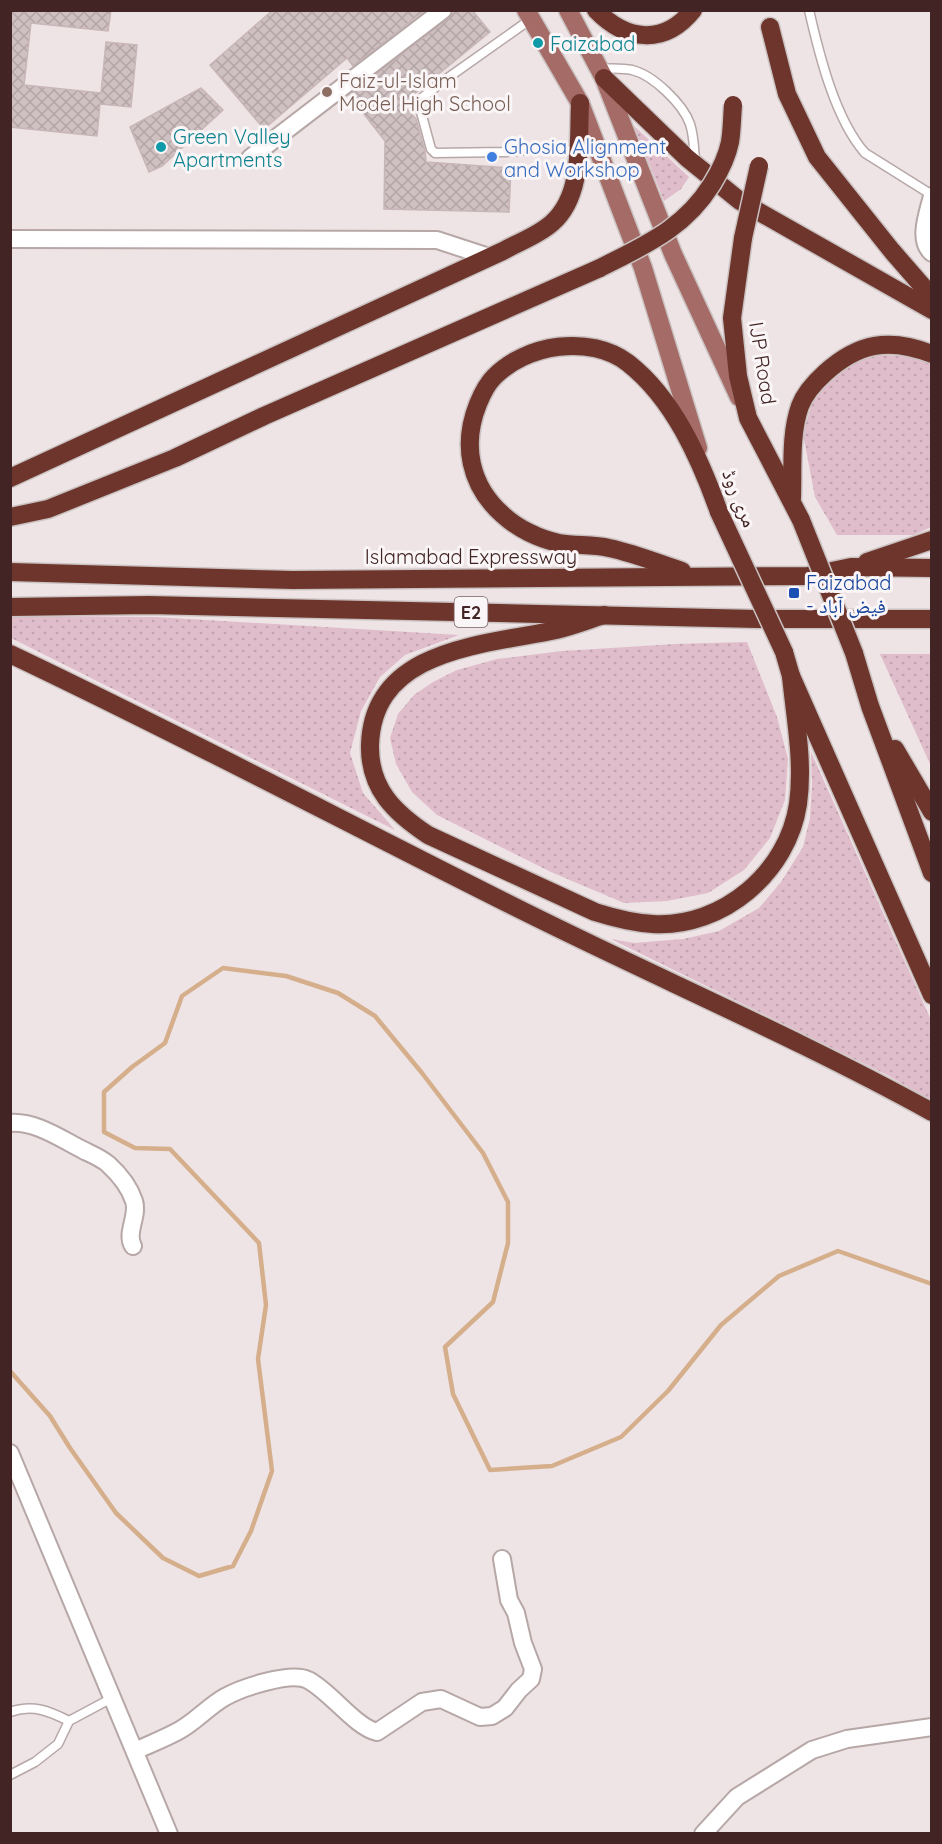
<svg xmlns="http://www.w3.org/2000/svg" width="942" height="1844" viewBox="0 0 942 1844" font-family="Quicksand,'Noto Naskh Arabic',sans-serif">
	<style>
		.grass { fill: url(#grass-dots) }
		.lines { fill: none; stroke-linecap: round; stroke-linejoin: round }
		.stream { stroke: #d5ae8b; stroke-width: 4.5 }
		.building { fill: url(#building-cross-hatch); stroke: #c8b6b8; stroke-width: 1.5 }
		.lane-casing { stroke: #b7a7a7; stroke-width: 11 }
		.street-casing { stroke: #b7a7a7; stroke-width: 20 }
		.primary-casing { stroke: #cac2c1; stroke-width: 21 }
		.highway-casing { stroke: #cac2c1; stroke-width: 21 }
		.lane { stroke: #fff; stroke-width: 8 }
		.street { stroke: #fff; stroke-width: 16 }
		.primary { stroke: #a56b67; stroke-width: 18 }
		.highway { stroke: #6e352d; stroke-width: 18 }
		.highway-bridge-casing { stroke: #cac2c1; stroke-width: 21; stroke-linecap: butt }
		.highway-bridge { stroke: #6e352d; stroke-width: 18 }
		.culture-dot { fill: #0f9aa8; stroke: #faf5f6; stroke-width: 2 }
		.education-dot { fill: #8d6e63; stroke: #faf5f6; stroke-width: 2 }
		.shop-dot { fill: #3f7fe0; stroke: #faf5f6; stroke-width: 2 }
		.transit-dot { fill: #1a4fb4; stroke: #faf5f6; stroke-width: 2 }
		.labels { text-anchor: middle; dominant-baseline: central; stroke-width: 6; stroke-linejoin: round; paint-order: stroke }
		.shield { fill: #faf5f6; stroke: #786362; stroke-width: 1.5 }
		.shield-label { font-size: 18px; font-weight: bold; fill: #412423 }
		.culture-label { font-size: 20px; fill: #0d838f; stroke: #faf5f6; text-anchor: start }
		.education-label { font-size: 20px; fill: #785e54; stroke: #faf5f6; text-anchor: start }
		.shop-label { font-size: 20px; fill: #366cbe; stroke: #faf5f6; text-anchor: start }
		.street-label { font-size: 20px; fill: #412423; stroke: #faf5f6 }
		.transit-label { font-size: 20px; fill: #164399; stroke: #faf5f6; text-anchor: start }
	</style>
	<defs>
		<pattern id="grass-dots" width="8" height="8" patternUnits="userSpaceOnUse" patternTransform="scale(1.5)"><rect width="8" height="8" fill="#e0bdcb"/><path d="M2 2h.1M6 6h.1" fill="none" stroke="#c1a2ae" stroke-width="1.8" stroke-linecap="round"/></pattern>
		<pattern id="building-cross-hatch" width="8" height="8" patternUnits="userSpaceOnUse" patternTransform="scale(1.5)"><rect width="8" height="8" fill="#cfc0c2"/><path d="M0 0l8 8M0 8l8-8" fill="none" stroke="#b3a5a6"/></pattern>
	</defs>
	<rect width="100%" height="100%" fill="#eee4e5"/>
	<g class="grass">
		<path d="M634 126 689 177 681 189 664 201Z"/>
		<path d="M880 355 912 356 931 364V527L914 535H837L815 497 803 434 812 403 834 375 856 360Z"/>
		<path d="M11 616 156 617 459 635 405 655 380 677 361 711 350 753 363 793 395 830 11 638Z"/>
		<path d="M747 642 777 717 788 759 785 800 770 838 744 870 708 893 667 901 624 903 551 872 437 815 412 792 396 764 390 738 398 714 414 695 433 682 457 670 497 659 562 651 675 644Z"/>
		<path d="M880 654H931V766Z"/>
		<path d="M811 752 931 1020V1100L887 1075 611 939 634 943 683 939 719 931 759 908 781 882 803 847 810 818 812 784Z"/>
	</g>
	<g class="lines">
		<path class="stream" d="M10 1371 50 1416 70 1448 116 1513 163 1558 199 1576 233 1566 251 1531 272 1471 258 1359 266 1305 259 1243 170 1149 135 1148 104 1132V1092L132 1067 165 1043 182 996 223 968 286 976 338 993 375 1016 422 1073 483 1153 508 1202V1243L493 1302 445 1347 453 1394 490 1470 552 1466 621 1437 668 1391 721 1325 779 1276 838 1251 932 1284"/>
	</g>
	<g class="building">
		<path d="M10 10H111L108 31 31 23 24 85 101 93 106 42 137 45 131 107 100 104 97 136 10 127Z"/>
		<path d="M273 10H425L353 66 347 58 264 129 210 65Z"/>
		<path d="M453 10H472L490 32 402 104 416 119 425 151 426 162 511 168 509 212 384 209 385 141 349 95 449 18Z"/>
		<path d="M201 88 223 110 162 166 149 172 130 127Z"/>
	</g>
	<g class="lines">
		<g class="lane-casing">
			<g id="lane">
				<path d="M809 10C819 54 835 119 865 153L932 195"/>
				<path d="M531 19 442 82 418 101 431 149 435 153 506 152 538 149 578 151"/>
				<path d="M599 68C610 69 622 68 632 70 653 75 683 104 690 124 694 136 694 149 695 161"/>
				<path d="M10 1712C33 1704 49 1711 69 1721"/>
				<path d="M10 1775 35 1762 58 1744 69 1721 112 1698"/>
			</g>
		</g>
		<g class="street-casing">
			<g id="street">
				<path d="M250 158 443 10"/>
				<path d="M932 196C928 213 917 240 932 253"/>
				<path d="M10 239 437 240 489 257"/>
				<path d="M10 1123C36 1121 61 1139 83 1150 91 1154 101 1158 108 1164 119 1174 129 1186 134 1201 139 1216 125 1233 133 1246"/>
				<path d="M10 1453 169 1834"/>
				<path d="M135 1751C150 1744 166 1738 180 1730 196 1721 209 1706 225 1697 241 1688 291 1671 308 1680 330 1691 355 1727 377 1732L422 1702 441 1699 480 1717 492 1716 505 1708 519 1690 531 1679 533 1669 523 1643 516 1613 509 1600 502 1559"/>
				<path d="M703 1834 737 1797 812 1750 847 1739 932 1727"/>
			</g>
		</g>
		<g class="primary-casing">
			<g id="primary">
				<path d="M526 10 580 103 643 268 698 448"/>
				<path d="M568 10 604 78 673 254 739 397"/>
			</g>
		</g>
		<g class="highway-casing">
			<g id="highway">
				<path d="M596 10C626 41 664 46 693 10"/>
				<path d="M770 27 787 94 817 157 892 251 932 297"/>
				<path d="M604 78 687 158 740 201 932 310"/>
				<path d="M743 238 732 318 738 376 748 418 801 520"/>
				<path d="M10 478 503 251C519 242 539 235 552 223 584 195 578 141 580 103"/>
				<path d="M792 498C793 468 790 434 800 406 805 393 815 382 825 373 858 343 889 337 932 354"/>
				<path d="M10 517 48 509 175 458 264 416 600 268"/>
				<path d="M867 562 932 540"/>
				<path d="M682 571C658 563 633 553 609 548 592 544 575 546 559 543 539 539 517 528 503 515 469 485 462 444 478 404 482 394 487 384 494 377 526 344 590 334 628 363 674 399 700 459 719 512"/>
				<path d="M10 572 293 580 808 576 851 567 932 568"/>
				<path d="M10 607 149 605 757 619H932"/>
				<path d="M604 615C588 620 573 626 556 630 485 645 373 648 370 745 369 789 395 813 428 835L595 912C614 918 633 923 653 924 723 928 788 872 798 804 804 762 795 718 791 676"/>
				<path d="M784 652 791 676 932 995"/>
				<path d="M854 653 870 706 932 873"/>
				<path d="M10 654C179 734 343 821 509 904 650 975 794 1036 932 1112"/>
				<path d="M895 749 932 812"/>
			</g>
		</g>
		<use href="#lane" class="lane"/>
		<use href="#street" class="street"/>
		<use href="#primary" class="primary"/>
		<use href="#highway" class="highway"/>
		<g class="highway-bridge-casing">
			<g id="highway-bridge">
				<path d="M743 238 759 166"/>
				<path d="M600 268C645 245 684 229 712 184 720 171 727 157 730 142 732 130 732 117 733 105"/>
				<path d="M719 512 784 652"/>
				<path d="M801 520 854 653"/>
			</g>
		</g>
		<use href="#highway-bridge" class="highway-bridge"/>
	</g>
	<g class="culture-dot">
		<circle cx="538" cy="43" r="6"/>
		<circle cx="161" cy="147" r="6"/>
	</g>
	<circle class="education-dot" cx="327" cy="92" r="6"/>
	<circle class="shop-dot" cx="492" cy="157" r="6"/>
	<rect class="transit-dot" x="788" y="587" width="12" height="12" rx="3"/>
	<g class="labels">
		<rect class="shield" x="454.5" y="597" width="33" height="30" rx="4.5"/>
		<g class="shield-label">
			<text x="471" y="612">E2</text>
		</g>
		<g class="culture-label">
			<text x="550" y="43">Faizabad</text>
			<text x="173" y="136">Green Valley<tspan x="173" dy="23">Apartments</tspan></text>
		</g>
		<g class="education-label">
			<text x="339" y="80">Faiz-ul-Islam<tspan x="339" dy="23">Model High School</tspan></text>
		</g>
		<g class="shop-label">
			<text x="504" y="146">Ghosia Alignment<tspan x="504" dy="23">and Workshop</tspan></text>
		</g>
		<g class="street-label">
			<text transform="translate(763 363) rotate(81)">IJP Road</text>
			<text transform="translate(740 498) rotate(68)">مری روڈ</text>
			<text x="471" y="556">Islamabad Expressway</text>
		</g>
		<g class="transit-label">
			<text x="806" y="582">Faizabad<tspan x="806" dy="23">- فیض آباد</tspan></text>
		</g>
	</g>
	<rect width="942" height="1844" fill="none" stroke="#412423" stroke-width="24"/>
</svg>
